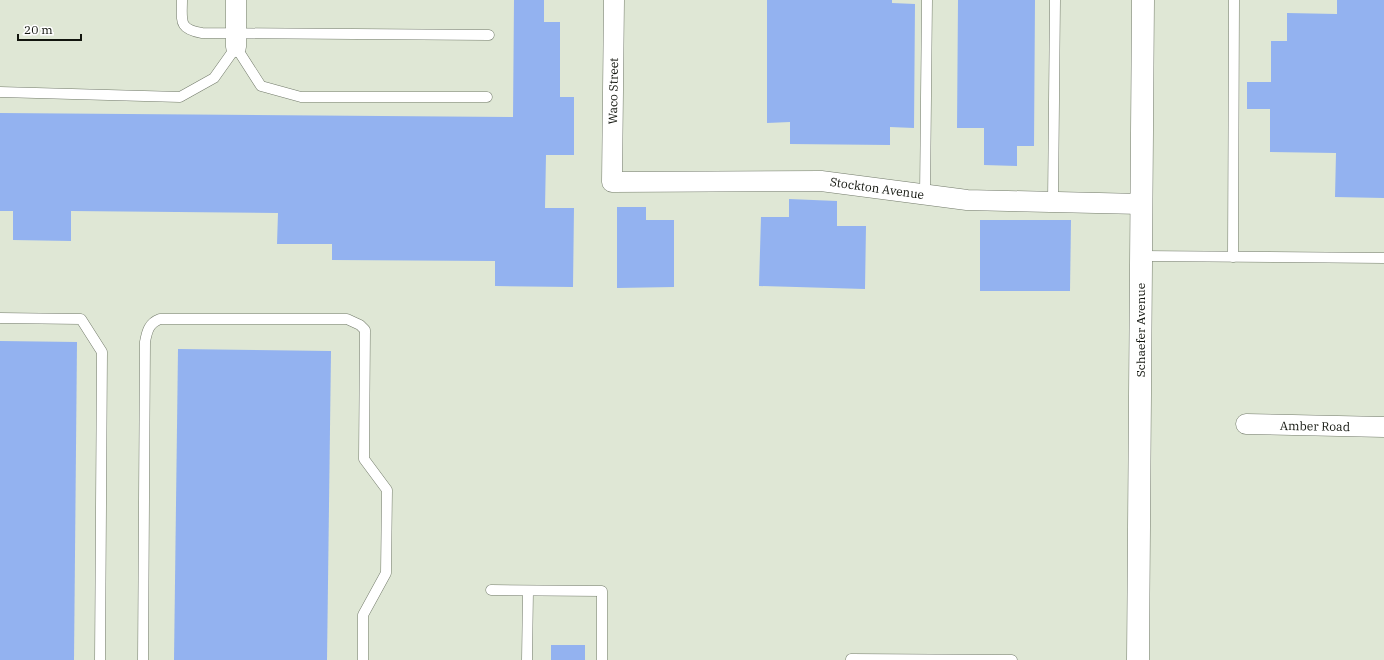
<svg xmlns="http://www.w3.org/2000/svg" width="1384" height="660" viewBox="0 0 1384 660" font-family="'IBM Plex Serif',serif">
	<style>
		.building { fill: #93b2f0 }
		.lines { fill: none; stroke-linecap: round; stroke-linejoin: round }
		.service-casing { stroke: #727a6a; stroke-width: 11 }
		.minor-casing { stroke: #727a6a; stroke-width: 21 }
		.tertiary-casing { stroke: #727a6a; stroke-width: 23 }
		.service { stroke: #fff; stroke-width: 10 }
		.minor { stroke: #fff; stroke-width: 20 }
		.tertiary { stroke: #fff; stroke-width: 22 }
		.labels { text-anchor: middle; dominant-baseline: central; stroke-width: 4; stroke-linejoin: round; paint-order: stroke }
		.street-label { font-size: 12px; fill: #12150e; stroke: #fff }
	</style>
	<rect width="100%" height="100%" fill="#dfe7d5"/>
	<g class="building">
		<path d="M514 0H544V22H560V97H574V155H546L545 208H574L573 287 495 286V261L332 260V244H277L278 213 71 211V241L13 240V211H0V113L513 117Z"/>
		<path d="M767 0H892V3L915 4 914 128 890 127V145L790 144V122L767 123Z"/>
		<path d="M958 0H1035L1034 146H1017V166L984 165V128H957Z"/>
		<path d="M1337 0H1384V198L1335 197 1336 153 1270 152V109H1247V82H1271V41H1287V13L1337 14Z"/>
		<path d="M789 199 837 201V226H866L865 289 759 286 761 217H789Z"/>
		<path d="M617 207H646V220H674V287L617 288Z"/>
		<path d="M980 220H1071L1070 291H980Z"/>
		<path d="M0 341 77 342 74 660H0Z"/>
		<path d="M178 349 331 351 327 660H174Z"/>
		<rect x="551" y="645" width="34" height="15"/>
	</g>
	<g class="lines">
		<g class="service-casing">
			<g id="service">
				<path d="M182 0C182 21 178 29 202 33L489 35"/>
				<path d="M0 92 180 97 214 78 236 47 261 86 301 97H487"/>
				<path d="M925 195 927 0"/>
				<path d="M1053 202 1055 0"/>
				<path d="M1141 256 1384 258"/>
				<path d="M1233 257 1234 0"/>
				<path d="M0 318 81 319 102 352 100 660"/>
				<path d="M491 590 602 591V660"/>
				<path d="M851 659 1012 660"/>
				<path d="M143 660 145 342C147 331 149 323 160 319H347L360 325 365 330 364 459 387 490 386 573 363 615V660"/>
				<path d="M527 660 528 591"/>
			</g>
		</g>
		<g class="minor-casing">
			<g id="minor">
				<path d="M614 0 612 182 821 181 967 200 1141 204"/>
				<path d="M236 47V0"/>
				<path d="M1246 424 1384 427"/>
			</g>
		</g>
		<g class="tertiary-casing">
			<path id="tertiary" d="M1138 660 1143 0"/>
		</g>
		<use href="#service" class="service"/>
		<use href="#minor" class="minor"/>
		<use href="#tertiary" class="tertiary"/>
	</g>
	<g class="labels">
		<g class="street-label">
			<text transform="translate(613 91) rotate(-89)">Waco Street</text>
			<text transform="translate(877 188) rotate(8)">Stockton Avenue</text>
			<text transform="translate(1140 330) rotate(-90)">Schaefer Avenue</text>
			<text transform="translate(1315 426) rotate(1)">Amber Road</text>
		</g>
	</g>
	<path d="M18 34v6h63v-6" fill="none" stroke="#12150e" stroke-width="2"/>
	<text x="24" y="34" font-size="12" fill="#12150e" stroke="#ffffff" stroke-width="3" paint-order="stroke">20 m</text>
</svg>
